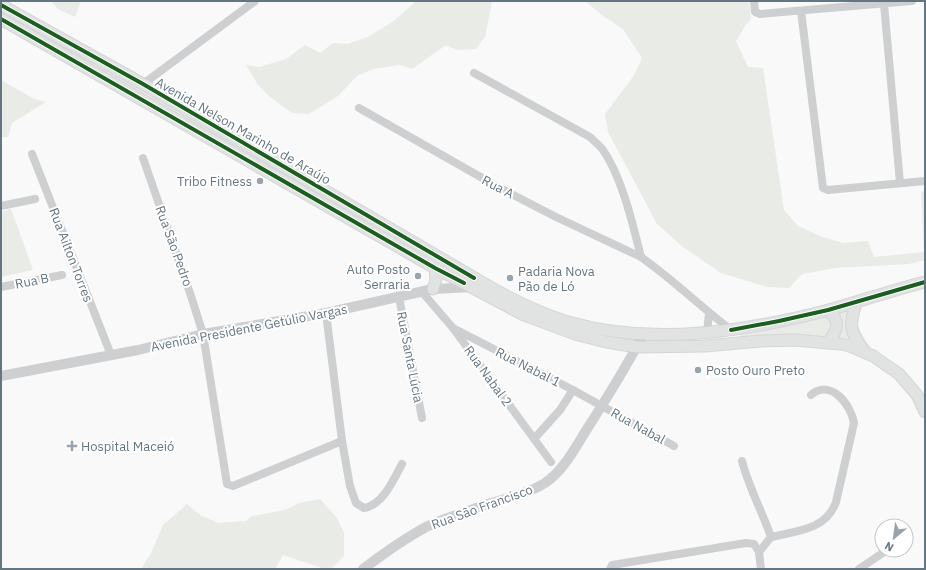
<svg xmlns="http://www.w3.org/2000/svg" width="926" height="570" viewBox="0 0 926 570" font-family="'IBM Plex Sans',sans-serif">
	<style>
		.green { fill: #e8ebe6 }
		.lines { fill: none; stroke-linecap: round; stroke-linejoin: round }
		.secondary-casing { stroke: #d5d6d7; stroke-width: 13 }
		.minor { stroke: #cecfd0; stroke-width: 8 }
		.tertiary { stroke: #cecfd0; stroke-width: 10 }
		.secondary { stroke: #e1e2e2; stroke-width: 11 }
		.cycleway-casing { stroke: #fff; stroke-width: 6 }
		.cycleway { stroke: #1b5e20; stroke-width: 4 }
		.poi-dot { fill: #99a4ac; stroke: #fff; stroke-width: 1.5 }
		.labels { text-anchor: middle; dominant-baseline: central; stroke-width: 4; stroke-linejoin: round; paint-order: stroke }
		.street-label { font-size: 13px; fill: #657683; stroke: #fff }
		.poi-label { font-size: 13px; fill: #657683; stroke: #fff; text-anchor: start }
	</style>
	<rect width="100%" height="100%" fill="#f9f9f9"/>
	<g class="green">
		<path d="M51 1H81L75 17 58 9Z"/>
		<path d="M416 1H492L485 37 476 49 457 50 446 45 412 69 400 65 373 69 357 76 338 96 309 114 292 113 270 97 258 85 246 65 259 67 286 59 305 45 320 53 333 43 347 44 368 37 395 20Z"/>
		<path d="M585 1H749L751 19 745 26 736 41 748 67 763 68 784 210 798 226 820 236 843 243 868 241 874 257 924 252 921 192 925 191V260L909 264 836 268 802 274 789 288 767 287 721 273 683 247 657 224 608 132 605 114 633 77 642 58 623 29 602 15Z"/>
		<path d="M1 8 72 49 69 53 1 15Z"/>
		<path d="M78 53 269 163 270 165 269 168 79 59 77 55Z"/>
		<path d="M1 80 34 99 46 102 12 123 8 137H1Z"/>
		<path d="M278 169 460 272 457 278 275 173Z"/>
		<path d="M11 209 33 270 1 277V212Z"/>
		<path d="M866 301C864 303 859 307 858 310 852 323 866 340 873 351L740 337V333Z"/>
		<path d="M320 499 337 518 344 533V556L331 569H325L283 555 275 569H141L151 553 163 525 187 504 200 515 218 523 246 521 252 516 285 510 299 503Z"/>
	</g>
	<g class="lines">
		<g class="secondary-casing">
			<g id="secondary">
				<path d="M1 5 143 84 497 291C521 304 546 316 572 323 655 346 747 331 829 310 861 301 893 290 925 282"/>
				<path d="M1 19 435 268 524 315 575 334 606 342 637 347 705 346 761 341 795 340 840 344 850 346 873 356 899 374 917 395 925 412"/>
				<path d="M433 289 436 279 435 268"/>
				<path d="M857 302C848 324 850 333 864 351"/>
				<path d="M827 343C838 331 841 321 828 310"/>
			</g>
		</g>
		<g class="minor">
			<path d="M754 1 755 12 760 14 912 1"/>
			<path d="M884 4 900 183"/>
			<path d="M801 11 823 188 828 190 925 181"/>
			<path d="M474 73 590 137C594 141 599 145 603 150 622 177 633 225 641 257 672 279 700 306 731 330"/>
			<path d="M143 84 255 1"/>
			<path d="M359 108 500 188 556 217 641 257"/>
			<path d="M32 154 111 355"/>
			<path d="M143 158 191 296 203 334 227 484 233 486 342 441"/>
			<path d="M1 206 35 199"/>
			<path d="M1 287 62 275"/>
			<path d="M422 292 453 328 551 462"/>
			<path d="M399 297 422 418"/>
			<path d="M326 313 342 441 350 486 356 503 364 508C383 505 394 479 402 464"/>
			<path d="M453 328 573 390 674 446"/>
			<path d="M707 333 709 313"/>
			<path d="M534 439 560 410 573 390"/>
			<path d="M742 461C749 488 762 511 771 537L759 552 761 569"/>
			<path d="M771 537C797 531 826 530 836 502L854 423C851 405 831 378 811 395"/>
			<path d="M610 569 612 565 746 543 754 544 759 552"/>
			<path d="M859 569 887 550"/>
		</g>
		<g class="tertiary">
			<path d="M1 376 138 350 203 334 326 313 433 289 474 287"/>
			<path d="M363 569C383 554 404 539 426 527 440 520 456 515 471 510 496 500 522 497 545 483 564 470 575 448 587 429 607 398 626 367 643 335"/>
		</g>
		<use href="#secondary" class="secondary"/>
		<g class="cycleway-casing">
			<g id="cycleway">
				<path d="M1 5 143 84 474 278"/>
				<path d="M1 19 435 268 464 283"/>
				<path d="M731 330 779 321 828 310 925 282"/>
			</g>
		</g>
		<use href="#cycleway" class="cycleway"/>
	</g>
	<g class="poi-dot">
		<circle cx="260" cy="181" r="4"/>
		<circle cx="418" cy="276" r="4"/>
		<circle cx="510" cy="278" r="4"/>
		<circle cx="698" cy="370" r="4"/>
		<path d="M70 440h4v4h4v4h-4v4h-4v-4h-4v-4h4z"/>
	</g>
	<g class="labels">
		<g class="street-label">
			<text transform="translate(243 131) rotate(30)">Avenida Nelson Marinho de Araújo</text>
			<text transform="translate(498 187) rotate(28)">Rua A</text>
			<text transform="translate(174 246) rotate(70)">Rua São Pedro</text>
			<text transform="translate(71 255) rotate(69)">Rua Ailton Torres</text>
			<text transform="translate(32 281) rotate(-11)">Rua B</text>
			<text transform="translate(249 328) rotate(-11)">Avenida Presidente Getúlio Vargas</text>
			<text transform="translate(410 357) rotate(79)">Rua Santa Lúcia</text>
			<text transform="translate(528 367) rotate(27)">Rua Nabal 1</text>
			<text transform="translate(488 376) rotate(54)">Rua Nabal 2</text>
			<text transform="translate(638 426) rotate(29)">Rua Nabal</text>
			<text transform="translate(482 507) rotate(-20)">Rua São Francisco</text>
		</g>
		<g class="poi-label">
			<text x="252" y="181" text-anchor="end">Tribo Fitness</text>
			<text x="410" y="269" text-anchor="end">Auto Posto<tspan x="410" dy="15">Serraria</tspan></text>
			<text x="518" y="271">Padaria Nova<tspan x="518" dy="15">Pão de Ló</tspan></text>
			<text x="706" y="370">Posto Ouro Preto</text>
			<text x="81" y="446">Hospital Maceió</text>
		</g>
	</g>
	<rect width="926" height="570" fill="none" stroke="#657683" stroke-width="4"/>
	<g transform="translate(894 538) rotate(209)"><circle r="19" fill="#ffffff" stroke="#c1c8cd"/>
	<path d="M0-3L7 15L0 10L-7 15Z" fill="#99a4ac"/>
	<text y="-6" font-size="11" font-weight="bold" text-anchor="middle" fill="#657683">N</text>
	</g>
</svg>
